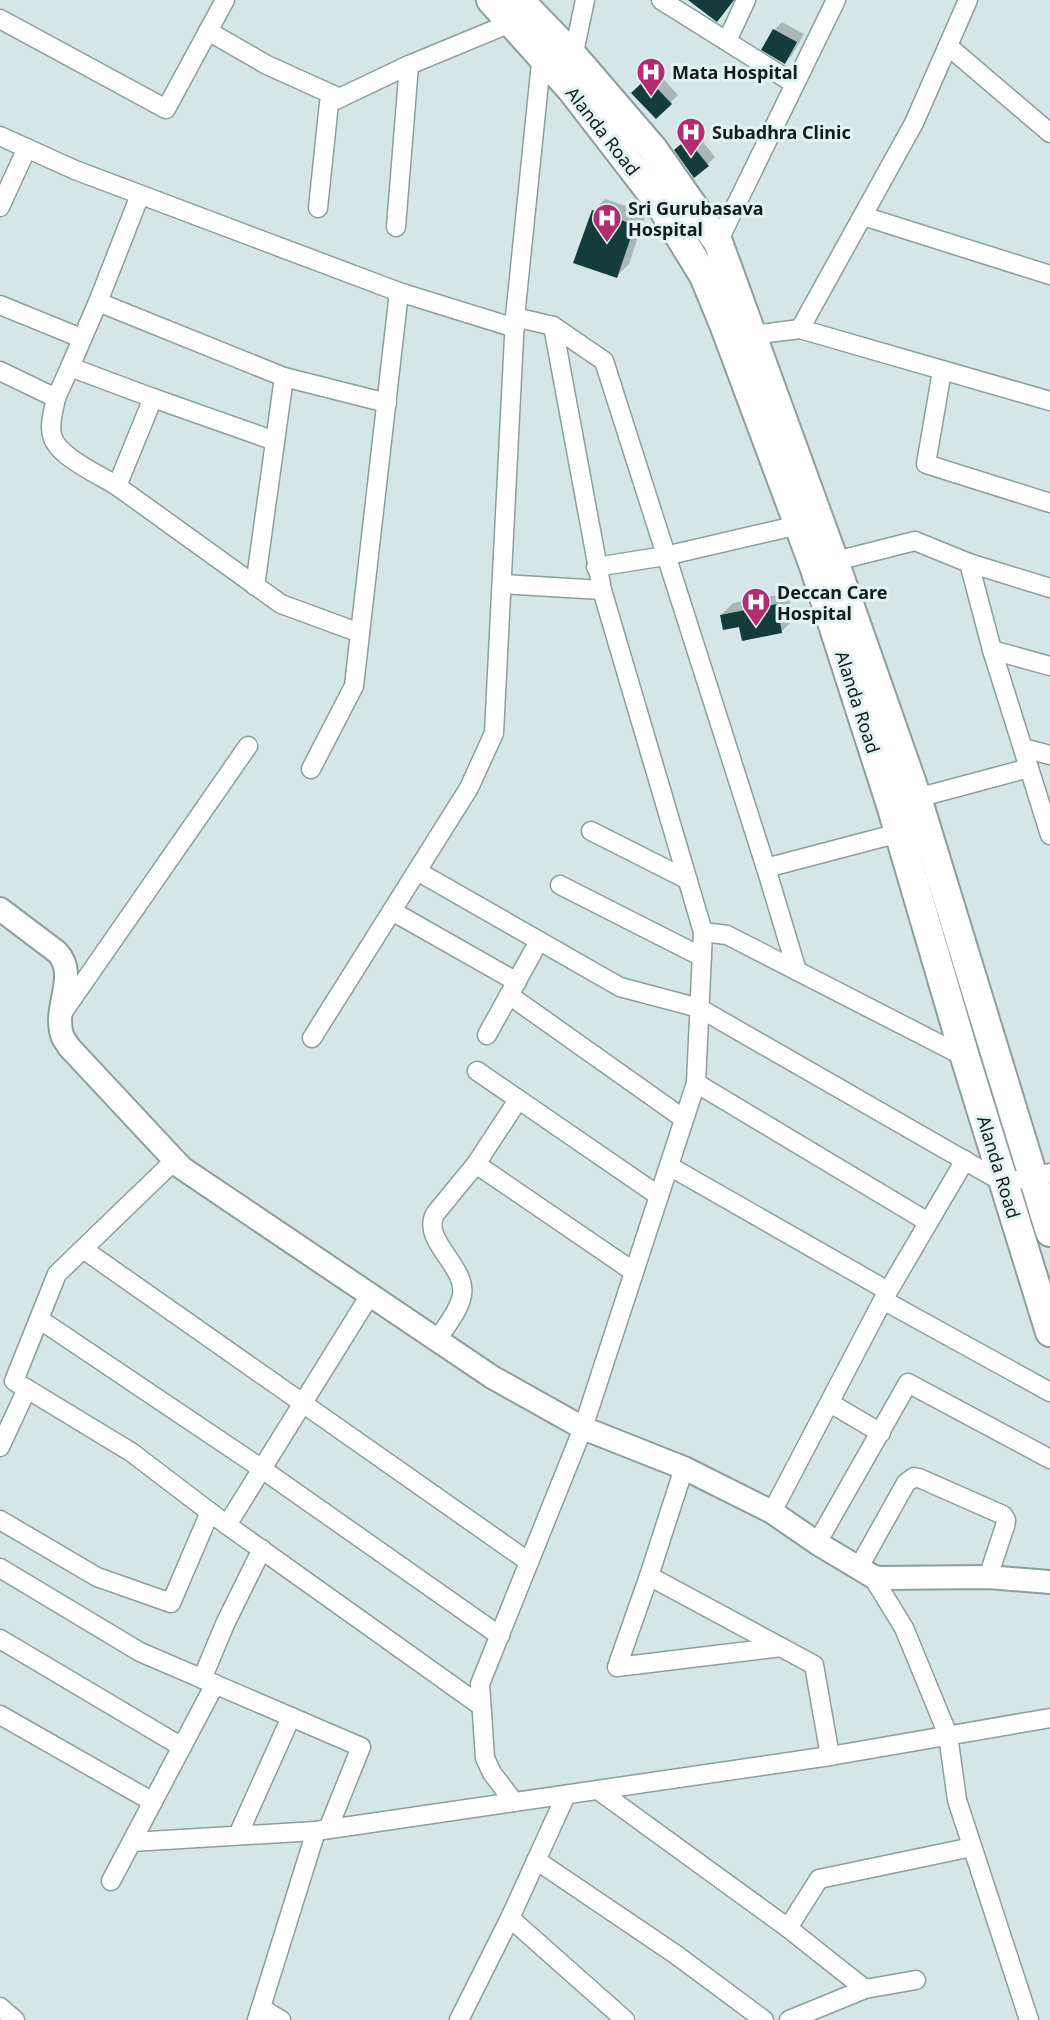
<svg xmlns="http://www.w3.org/2000/svg" width="1050" height="2020" viewBox="0 0 1050 2020" font-family="'Noto Sans',sans-serif">
	<style>
		.shadow { fill: #0003 }
		.building { fill: #143c3b }
		.lines { fill: none; stroke-linecap: round; stroke-linejoin: round }
		.minor-casing { stroke: #8d9e9d; stroke-width: 21 }
		.tertiary-casing { stroke: #8d9e9d; stroke-width: 26 }
		.primary-casing { stroke: #8d9e9d; stroke-width: 32 }
		.minor { stroke: #fff; stroke-width: 18 }
		.tertiary { stroke: #fff; stroke-width: 22 }
		.primary { stroke: #fff; stroke-width: 28 }
		.labels { text-anchor: middle; dominant-baseline: central; stroke-width: 6; stroke-linejoin: round; paint-order: stroke }
		.poi-label { font-size: 18px; font-weight: bold; fill: #151c1c; stroke: #e1f4f3; text-anchor: start }
		.street-label { font-size: 18px; fill: #151c1c; stroke: #e1f4f3 }
	</style>
	<rect width="100%" height="100%" fill="#d4e6e5"/>
	<g class="shadow">
		<path d="M782 22 804 34 792 55 785 62 763 49 774 30Z"/>
		<path d="M656 71 678 95 656 117 633 93Z"/>
		<path d="M695 132 715 157 708 164 675 150Z"/>
		<path d="M605 199 646 213 629 264 617 276 593 211Z"/>
		<path d="M788 593 793 620 781 632 741 625 721 615 733 603Z"/>
	</g>
	<g class="building">
		<path d="M688 0H734L717 22Z"/>
		<path d="M773 29 797 42 785 64 761 50Z"/>
		<path d="M647 78 672 104 656 119 631 93Z"/>
		<path d="M687 139 709 166 694 178 674 150Z"/>
		<path d="M592 210 635 225 617 278 573 263Z"/>
		<path d="M777 604 782 633 742 641 739 627 723 630 720 615Z"/>
	</g>
	<g class="lines">
		<g class="minor-casing">
			<g id="minor">
				<path d="M661 0 795 84"/>
				<path d="M0 19 166 109 225 0"/>
				<path d="M208 31 267 65 340 98"/>
				<path d="M727 41 746 0"/>
				<path d="M948 46 1050 133"/>
				<path d="M572 62 585 0"/>
				<path d="M0 136 75 170 399 292"/>
				<path d="M0 207 27 148"/>
				<path d="M318 208 329 103 409 65 513 22"/>
				<path d="M863 216 1050 275"/>
				<path d="M396 227 409 65"/>
				<path d="M718 242 836 0"/>
				<path d="M98 302 140 195"/>
				<path d="M0 305 81 338"/>
				<path d="M553 326 604 361 766 868 797 971"/>
				<path d="M800 329 914 123 968 0"/>
				<path d="M742 332 752 335 800 329 1050 401"/>
				<path d="M70 367 98 302 284 377 255 586"/>
				<path d="M0 371 56 398 70 367 153 398 117 486 281 604 360 633"/>
				<path d="M942 371 926 464 1050 503"/>
				<path d="M284 377 387 403"/>
				<path d="M56 398C54 409 49 424 52 435 56 456 100 475 117 486"/>
				<path d="M153 398 275 441"/>
				<path d="M969 563 1050 588"/>
				<path d="M824 564 915 541 969 563 992 650 1050 835"/>
				<path d="M596 567 665 556 799 525"/>
				<path d="M502 584 602 590"/>
				<path d="M992 650 1050 666"/>
				<path d="M1023 748 1050 755"/>
				<path d="M311 769 354 686 399 292 515 328"/>
				<path d="M917 798 1029 768"/>
				<path d="M591 831 688 880"/>
				<path d="M766 868 899 833"/>
				<path d="M417 871 620 987 699 1008 1004 1183 1050 1173"/>
				<path d="M560 885 702 957"/>
				<path d="M392 911 517 982"/>
				<path d="M703 932 727 935 965 1057"/>
				<path d="M509 995 684 1119"/>
				<path d="M61 1015 248 746"/>
				<path d="M487 1035 539 941"/>
				<path d="M312 1038 469 788 494 733 515 317"/>
				<path d="M477 1071 659 1196"/>
				<path d="M696 1083 928 1222"/>
				<path d="M518 1100 476 1164 634 1272"/>
				<path d="M175 1160 57 1274 14 1381 131 1452 227 1525 370 1295"/>
				<path d="M965 1160 883 1300 1050 1392"/>
				<path d="M669 1166 888 1291"/>
				<path d="M83 1249 529 1562"/>
				<path d="M39 1319 262 1469 500 1636"/>
				<path d="M437 1340C446 1326 459 1311 462 1295 467 1266 421 1241 435 1214L476 1164"/>
				<path d="M830 1403 881 1433"/>
				<path d="M0 1447 27 1389"/>
				<path d="M684 1468 649 1576 617 1667 781 1647"/>
				<path d="M772 1512 883 1300"/>
				<path d="M0 1520 97 1577 171 1603 210 1512"/>
				<path d="M227 1525 481 1706"/>
				<path d="M817 1543 908 1383 1050 1459"/>
				<path d="M859 1567 906 1483 914 1477 919 1478 1003 1515 1006 1520 1005 1526 988 1577"/>
				<path d="M0 1568 140 1652 361 1747 328 1829"/>
				<path d="M649 1576 814 1665 830 1756"/>
				<path d="M872 1576 904 1628 948 1735 957 1800 1029 2020"/>
				<path d="M0 1639 182 1747"/>
				<path d="M202 1679 225 1624 262 1549"/>
				<path d="M0 1715 153 1802"/>
				<path d="M598 1790 788 1928 865 1989 789 2020"/>
				<path d="M514 1802 492 1773 485 1758 480 1684 583 1428 696 1083 703 932 602 590 553 326 515 317 542 53"/>
				<path d="M238 1835 291 1717"/>
				<path d="M132 1842 316 1831 830 1756 1050 1718"/>
				<path d="M536 1860 675 1954 764 2020"/>
				<path d="M111 1881 215 1684"/>
				<path d="M510 1918 625 2020"/>
				<path d="M788 1928 819 1879 972 1847"/>
				<path d="M865 1989 916 1980"/>
				<path d="M0 2007 15 2020"/>
				<path d="M261 2008 281 2020"/>
				<path d="M257 2020 316 1831"/>
				<path d="M459 2020 510 1918 566 1795"/>
			</g>
		</g>
		<g class="tertiary-casing">
			<path id="tertiary" d="M0 909 57 952C79 975 53 1007 62 1035 63 1039 67 1043 69 1047L182 1168 492 1377 583 1428 684 1468 772 1512 817 1543 872 1576 879 1578 988 1577 1050 1582"/>
		</g>
		<g class="primary-casing">
			<g id="primary">
				<path d="M491 0 572 90 660 204 704 276 725 327 814 566 891 805 965 1057 1050 1332"/>
				<path d="M519 0 574 57 653 149 718 242 834 561 917 798 1050 1232"/>
			</g>
		</g>
		<use href="#minor" class="minor"/>
		<use href="#tertiary" class="tertiary"/>
		<use href="#primary" class="primary"/>
	</g>
	<defs>
		<g id="hospital-pin" transform="scale(1.5)"><path d="M0 17L-7.5 6A9.5 9.5 0 1 1 7.5 6Z" fill="#b32c6f" stroke="#e1f4f3"/><path d="M-5-5h3v3.5h4V-5h3V5h-3V1.5h-4V5h-3Z" fill="#fff"/></g>
	</defs>
	<g fill-rule="evenodd">
		<use href="#hospital-pin" x="651" y="72"/>
		<use href="#hospital-pin" x="691" y="132"/>
		<use href="#hospital-pin" x="607" y="218"/>
		<use href="#hospital-pin" x="756" y="602"/>
	</g>
	<g class="labels">
		<g class="poi-label">
			<text x="672" y="72">Mata Hospital</text>
			<text x="712" y="132">Subadhra Clinic</text>
			<text x="628" y="208">Sri Gurubasava<tspan x="628" dy="21">Hospital</tspan></text>
			<text x="777" y="592">Deccan Care<tspan x="777" dy="21">Hospital</tspan></text>
		</g>
		<g class="street-label">
			<text transform="translate(603 131) rotate(52)">Alanda Road</text>
			<text transform="translate(858 702) rotate(72)">Alanda Road</text>
			<text transform="translate(999 1167) rotate(73)">Alanda Road</text>
		</g>
	</g>
</svg>
